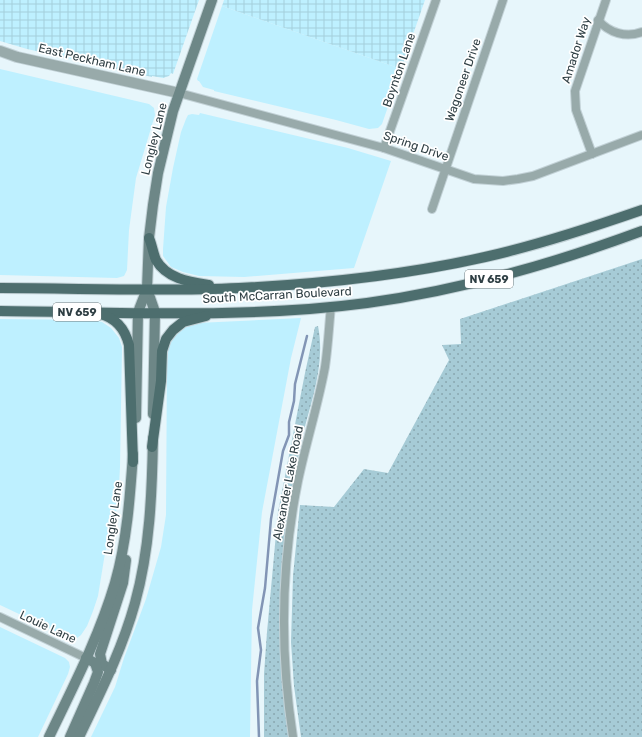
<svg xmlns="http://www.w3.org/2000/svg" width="642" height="737" viewBox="0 0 642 737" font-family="Rubik,sans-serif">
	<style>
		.built { fill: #bef0ff }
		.industrial { fill: url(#industrial-grid) }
		.grass { fill: url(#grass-dots) }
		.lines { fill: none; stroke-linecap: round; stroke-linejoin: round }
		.stream { stroke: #8295b5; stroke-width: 2.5 }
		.minor-casing { stroke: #c2d1d6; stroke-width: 10 }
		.tertiary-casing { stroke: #c2d1d6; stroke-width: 12 }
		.secondary-casing { stroke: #c2d1d6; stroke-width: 12 }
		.primary-casing { stroke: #c2d1d6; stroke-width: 12 }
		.minor { stroke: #98aaaa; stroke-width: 8 }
		.tertiary { stroke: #98aaaa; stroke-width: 10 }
		.secondary { stroke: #6d8787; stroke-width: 10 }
		.primary { stroke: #4d6e6e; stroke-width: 10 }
		.labels { text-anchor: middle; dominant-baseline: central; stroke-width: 3.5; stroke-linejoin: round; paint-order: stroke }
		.shield { fill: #fff; stroke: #6d797c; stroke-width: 1 }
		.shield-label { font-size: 11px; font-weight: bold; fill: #2f3f44 }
		.street-label { font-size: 12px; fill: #2f3f44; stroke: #fff }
	</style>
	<defs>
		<pattern id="industrial-grid" width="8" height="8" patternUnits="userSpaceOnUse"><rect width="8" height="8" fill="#bef0ff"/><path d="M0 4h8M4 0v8" fill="none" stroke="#a4cfdc"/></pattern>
		<pattern id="grass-dots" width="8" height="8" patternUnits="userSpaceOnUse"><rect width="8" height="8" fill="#a6cbd6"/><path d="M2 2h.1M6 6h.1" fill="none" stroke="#88a6af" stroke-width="1.8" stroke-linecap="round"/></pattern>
	</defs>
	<rect width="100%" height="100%" fill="#e7f6fb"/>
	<g class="built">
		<path d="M222 6 401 69 382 124 378 128 369 129 336 120 214 91V90L203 87 199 81H198L197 79Z"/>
		<path d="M0 69 149 104 154 108 155 115 136 178 129 230 127 270 124 276 117 278 0 275Z"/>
		<path d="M200 113 348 148 391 161 354 268 244 277 199 276 183 272 171 267 163 256V249L166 207 173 168 181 132 186 119 188 115 192 114 199 115Z"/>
		<path d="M301 318 291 358 262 512 252 610 250 737H91L115 687 124 658 146 599 161 547 166 515 167 358 169 346 172 340 180 330 185 327 197 323Z"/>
		<path d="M0 319 94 320 102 322 111 328 119 338 122 347 120 467 118 504 105 553 98 596 93 611 87 626 81 635 77 638 72 639 0 605Z"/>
		<path d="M0 627 65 658 69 662 70 667 68 674 38 737H0Z"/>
	</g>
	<g class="industrial">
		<path d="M0 0H199L173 74 171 73 169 76 163 78 152 76V77L27 49 0 41Z"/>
		<path d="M224 0H425L401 69 222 6Z"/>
	</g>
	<g class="grass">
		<path d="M642 259V737H301L294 686 291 642 293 576 300 505 334 507 364 469 388 473 449 360 442 345 461 344 460 319Z"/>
		<path d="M318 326C326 365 310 404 301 442 297 463 293 484 289 505 277 585 278 657 289 737H264V674L267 632 278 512 305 373 315 327Z"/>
	</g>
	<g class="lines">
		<path class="stream" d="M259 737 257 681 261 650 258 628 265 588 271 519 283 451 289 435V422L294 401 295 384 307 336"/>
		<g class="minor-casing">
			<g id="minor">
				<path d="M598 20C609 33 626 38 642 32"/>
				<path d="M179 93 384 148 474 179 503 181 518 179 533 176 642 135"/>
				<path d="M384 148 436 0"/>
				<path d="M592 154 576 110 575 91 606 0"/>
				<path d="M432 209 503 0"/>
				<path d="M0 617 86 658"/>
				<path d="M293 737C280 653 281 565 298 481 306 443 318 405 325 367 328 347 329 326 331 306"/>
			</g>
		</g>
		<g class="tertiary-casing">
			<path id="tertiary" d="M0 51 17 57 179 93"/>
		</g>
		<g class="secondary-casing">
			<g id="secondary">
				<path d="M147 289 155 312 153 414"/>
				<path d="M136 418 138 312 147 289 149 238 153 205 158 173 173 111 212 0"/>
				<path d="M111 670 102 664 100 654 123 583 126 560"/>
				<path d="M49 737C73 687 99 637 115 583 127 541 130 497 133 454"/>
				<path d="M70 737 94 683 98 672 95 663 86 658"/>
				<path d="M79 737C100 693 122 650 135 603 150 549 152 493 153 438"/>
			</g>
		</g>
		<g class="primary-casing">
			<g id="primary">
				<path d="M149 238C152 245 153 253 156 260 167 279 190 282 209 285"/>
				<path d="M0 288C79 288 159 292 239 288 321 284 405 275 485 257 539 245 590 228 642 210"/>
				<path d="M0 311C122 312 246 319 367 303 461 290 553 264 642 231"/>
				<path d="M100 314C116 318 125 329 129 345L133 462"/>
				<path d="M152 447 161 381 162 351 166 339 173 330 183 322 206 316"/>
			</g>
		</g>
		<use href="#minor" class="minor"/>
		<use href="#tertiary" class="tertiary"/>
		<use href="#secondary" class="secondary"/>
		<use href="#primary" class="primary"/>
	</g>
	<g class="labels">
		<g class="shield">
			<rect x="465" y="270" width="48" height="18" rx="3"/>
			<rect x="53" y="303" width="48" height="18" rx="3"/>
		</g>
		<g class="shield-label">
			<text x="489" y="279">NV 659</text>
			<text x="77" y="312">NV 659</text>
		</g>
		<g class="street-label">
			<text transform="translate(576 50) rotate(-72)">Amador Way</text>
			<text transform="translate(92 60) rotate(13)">East Peckham Lane</text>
			<text transform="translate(399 70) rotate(-71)">Boynton Lane</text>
			<text transform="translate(463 80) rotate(-71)">Wagoneer Drive</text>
			<text transform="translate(154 139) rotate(-76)">Longley Lane</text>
			<text transform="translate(416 146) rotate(19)">Spring Drive</text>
			<text transform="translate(277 295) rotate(-3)">South McCarran Boulevard</text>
			<text transform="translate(288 483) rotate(-79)">Alexander Lake Road</text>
			<text transform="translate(113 518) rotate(-82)">Longley Lane</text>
			<text transform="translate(48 627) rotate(25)">Louie Lane</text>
		</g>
	</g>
</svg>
